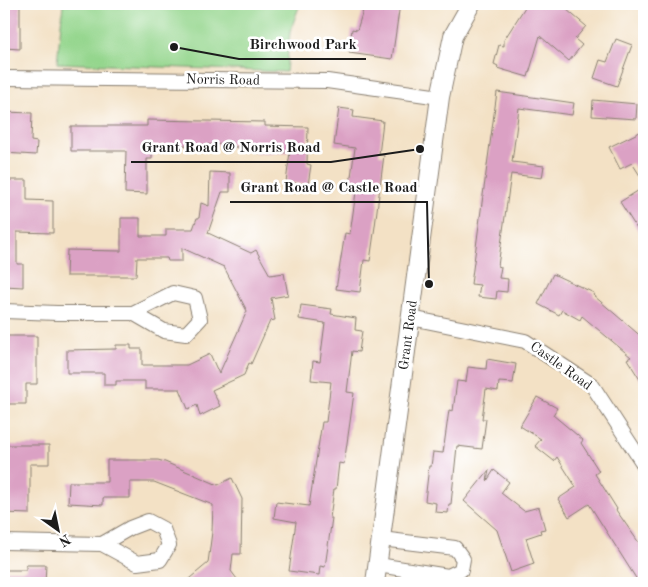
<svg xmlns="http://www.w3.org/2000/svg" width="648" height="587" viewBox="0 0 648 587" font-family="'Old Standard TT',serif">
	<style>
		.green { fill: #94d68d; stroke: #587954 }
		.building { fill: #dba1c4 }
		.lines { fill: none; stroke-linecap: round; stroke-linejoin: round }
		.minor-casing { stroke: #887e70; stroke-width: 16 }
		.tertiary-casing { stroke: #887e70; stroke-width: 20 }
		.minor { stroke: #fff; stroke-width: 14 }
		.tertiary { stroke: #fff; stroke-width: 18 }
		.labels { text-anchor: middle; dominant-baseline: central; stroke-width: 5; stroke-linejoin: round; paint-order: stroke }
		.street-label { font-size: 14px; fill: #1c1c1c; stroke: #fff }
		.leader { fill: none; stroke: #1c1c1c; stroke-width: 2 }
		.callout-dot { fill: #1c1c1c; stroke: #fff; stroke-width: 2 }
		.callout-label { font-size: 15px; text-anchor: middle; font-weight: bold; fill: #1c1c1c; stroke: #fff; stroke-width: 5; stroke-linejoin: round; paint-order: stroke }
	</style>
	<rect width="100%" height="100%" fill="#fff"/>
	<filter id="ink" filterUnits="userSpaceOnUse"><feTurbulence type="fractalNoise" baseFrequency=".02" numOctaves="2"/><feDisplacementMap in="SourceGraphic" scale="10" xChannelSelector="R" yChannelSelector="G"/><feConvolveMatrix kernelMatrix="1 2 1 2 8 2 1 2 1" color-interpolation-filters="sRGB"/></filter>
	<filter id="wash" filterUnits="userSpaceOnUse"><feTurbulence type="fractalNoise" baseFrequency=".0096" numOctaves="4" result="noise"/><feDisplacementMap in="SourceGraphic" scale="20" xChannelSelector="R" yChannelSelector="G"/><feGaussianBlur stdDeviation="1.12" result="paint"/><feColorMatrix in="noise" values="0 0 0 0 0 0 0 0 0 0 0 0 0 0 0 0 0 1.4 0 .05"/><feComposite in="paint" operator="in"/></filter>
	<g filter="url(#wash)">
		<rect width="100%" height="100%" fill="#f3e1c5"/>
		<path class="green" d="M63 4H300L290 32 286 72 57 63Z"/>
		<g id="blocks">
			<g class="building">
				<path d="M4 4H20V49L4 48Z"/>
				<path d="M365 4H400L392 59 349 53 352 29 357 30Z"/>
				<path d="M527 4H560L586 26 575 39 582 45 569 61 540 36 528 77 497 68 498 66 494 64 499 45 504 46V40Z"/>
				<path d="M616 39 632 45 617 86 594 78 600 60 607 62Z"/>
				<path d="M497 92 574 103 572 115 519 108 512 162 544 166 542 178 511 174 498 266 501 267 499 278 508 279 507 292 497 291 496 299 478 297 480 285 471 284Z"/>
				<path d="M593 100 637 104 636 119 592 116Z"/>
				<path d="M339 108 354 110 353 117 383 121 379 155H384L375 226 370 261 364 260 360 292 336 289 345 233 350 234 357 185 350 184 355 148 334 145Z"/>
				<path d="M4 112 32 113 31 141 37 142 36 155 4 153Z"/>
				<path d="M147 120 265 122V126L308 127 307 164 311 165 308 185 286 182 290 152 255 153V147H232V144L152 146V159H147V194L125 193 126 151H71V126H147Z"/>
				<path d="M644 130V182L632 163 620 169 609 147Z"/>
				<path d="M210 172 230 173V192H222L208 233 251 253 256 250 270 275 284 273 288 295 271 298 275 320 270 321 251 364 249 363 244 375 212 390 220 406 200 416 197 405 188 409 180 389H145V381H116V385H104V373H67V350L116 349V345H131V349H142V365H187L210 354 219 374 247 311 224 267 182 248V261H168L167 258H137L136 276H66L67 250 121 251V218H140V236H166V229H193L197 218H199L201 203 209 206Z"/>
				<path d="M4 180H27V200L53 201V233L17 232V264H23V287L4 286Z"/>
				<path d="M644 187V240L620 202Z"/>
				<path d="M553 274 594 293 593 295 644 339V386L627 359 631 357 582 316 580 320 562 310 559 315 538 304Z"/>
				<path d="M301 305 332 309 331 314 356 318 355 330 362 331 359 352 352 351 347 392 354 393 350 422 344 464 339 463 336 489H334L330 518H332L325 567 320 566 319 575 289 571 296 522 274 518 276 502 309 506 322 422H326L331 382 311 380 313 361 320 362 325 323 299 319Z"/>
				<path d="M4 336H37V384H26V404H4Z"/>
				<path d="M487 359 516 364 513 383 499 382 498 391 486 389 482 419H486L482 449 457 446 451 504H449L448 513 435 512 436 503 425 501 429 466H431L433 452 443 453 449 410 453 411 457 381 466 382 468 367 486 369Z"/>
				<path d="M537 397 557 408 553 415 583 440 581 443 599 471 595 474 617 509 616 510 644 550V583H639L589 504 569 517 558 499 576 487 557 457 554 461 535 446 541 439 520 426Z"/>
				<path d="M4 445H49V464H30V514L4 513Z"/>
				<path d="M107 460H158L165 462 218 485 232 478 242 499 241 554H233L231 571 240 583H184L208 563 212 532 213 505 154 482H130V498H103V505L68 503 69 482H107Z"/>
				<path d="M489 470 487 481 494 470 509 482 501 493 524 511 539 507 545 529 540 530 541 533 526 538 534 564 511 572 497 530 464 501Z"/>
				<path d="M26 565H46L45 583H4V570H26Z"/>
			</g>
		</g>
	</g>
	<g filter="url(#ink)">
		<use href="#blocks" fill-opacity="0" stroke="#887e70" stroke-width="1"/>
		<g class="lines">
			<g class="minor-casing">
				<g id="minor">
					<path d="M4 78 327 81 440 97"/>
					<path d="M4 311 57 313H133L173 293 195 298 200 319 186 334 164 331 133 313"/>
					<path d="M411 318 525 341 592 385 644 465"/>
					<path d="M4 542 102 544 137 563 160 560 169 545 163 529 148 521 130 528 102 544"/>
					<path d="M378 565 448 576 461 570 463 559 455 548 381 539"/>
				</g>
			</g>
			<g class="tertiary-casing">
				<g id="tertiary">
					<path id="s1" d="M375 583 440 97 453 36 471 4"/>
				</g>
			</g>
			<use href="#minor" class="minor"/>
			<use href="#tertiary" class="tertiary"/>
		</g>
	</g>
	<g class="labels">
		<g class="street-label">
			<text transform="translate(223 80) rotate(1)">Norris Road</text>
			<text stroke="none"><textPath href="#s1" startOffset="250">Grant Road</textPath></text>
			<text transform="translate(561 366) rotate(36)">Castle Road</text>
		</g>
	</g>
	<path class="leader" d="M174 47L239 59H366M420 149L331 162H131M429 284L427 202H230"/>
	<g class="callout-dot">
		<circle cx="174" cy="47" r="5"/>
		<circle cx="420" cy="149" r="5"/>
		<circle cx="429" cy="284" r="5"/>
	</g>
	<g class="callout-label">
		<text x="303" y="49">Birchwood Park</text>
		<text x="231" y="152">Grant Road @ Norris Road</text>
		<text x="329" y="192">Grant Road @ Castle Road</text>
	</g>
	<rect width="648" height="587" fill="none" stroke="#fff" stroke-width="20"/>
	<g transform="translate(58 530) rotate(147)" stroke="#ffffff" stroke-width="4" paint-order="stroke">
	<path d="M0-4L9 19L0 12L-9 19Z" fill="#1c1c1c"/>
	<text y="-8" font-size="14" font-weight="bold" text-anchor="middle" fill="#1c1c1c">N</text>
	</g>
</svg>
